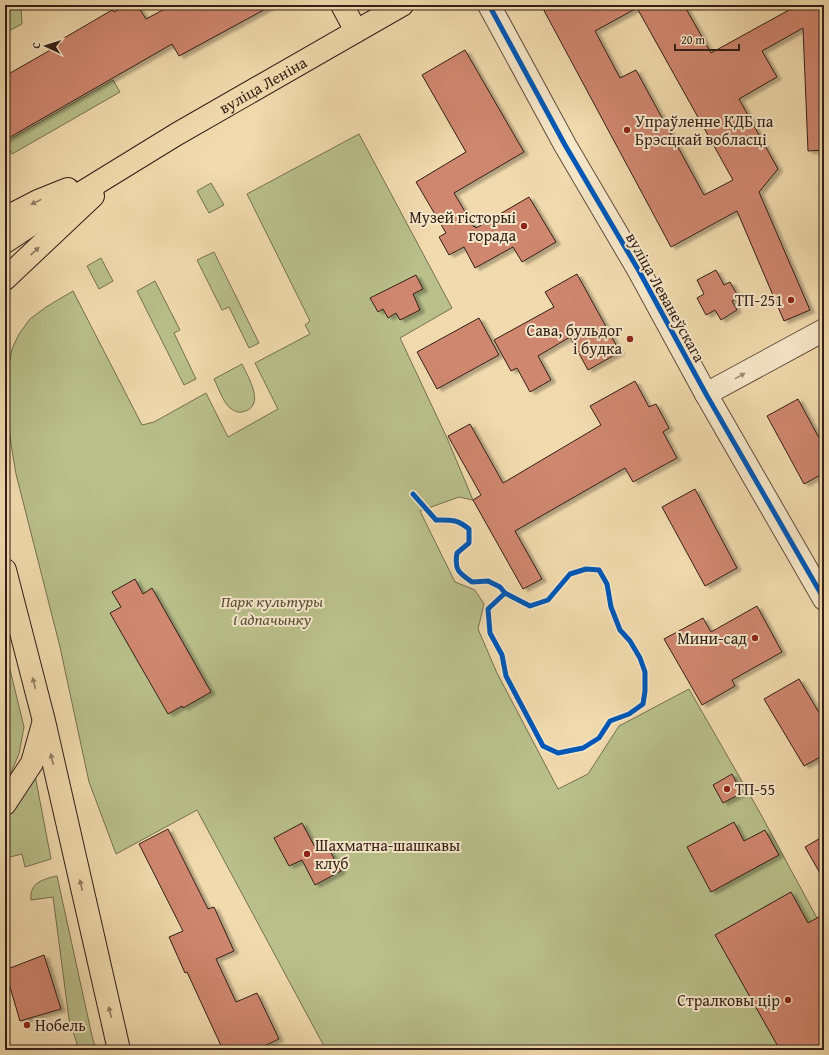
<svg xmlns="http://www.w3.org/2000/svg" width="829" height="1055" viewBox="0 0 829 1055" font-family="'Gentium Book Plus',serif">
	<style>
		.green { fill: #b9c08b; stroke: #766f51 }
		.building { fill: #d0876f; stroke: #321e17; fill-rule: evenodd; filter: url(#shadow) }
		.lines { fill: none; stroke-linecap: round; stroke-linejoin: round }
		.minor-casing { stroke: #624d3d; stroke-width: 24 }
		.major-casing { stroke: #321e17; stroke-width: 24 }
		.minor { stroke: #f6e8ca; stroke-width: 22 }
		.major { stroke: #f1dbae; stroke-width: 22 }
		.cycleway-casing { stroke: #f6e8ca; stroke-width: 8 }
		.cycleway { stroke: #0057b8; stroke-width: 5 }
		.oneway { fill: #927c62 }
		.oneway2 { fill: #9e8d79 }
		.poi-dot { fill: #8f2418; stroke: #f6e8ca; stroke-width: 1.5 }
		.labels { text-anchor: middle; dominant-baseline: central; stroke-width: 4; stroke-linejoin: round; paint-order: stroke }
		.street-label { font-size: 16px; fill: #321e17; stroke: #f6e8ca }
		.poi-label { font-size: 16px; fill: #321e17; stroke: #f6e8ca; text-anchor: end }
		.park-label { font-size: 16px; font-style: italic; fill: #5a4f3a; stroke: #f6e8ca }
	</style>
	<defs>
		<filter id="shadow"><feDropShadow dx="4.5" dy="2.5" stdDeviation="1" flood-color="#0004"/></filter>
	</defs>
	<rect width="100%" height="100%" fill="#f1dbae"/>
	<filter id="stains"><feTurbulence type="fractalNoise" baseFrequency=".005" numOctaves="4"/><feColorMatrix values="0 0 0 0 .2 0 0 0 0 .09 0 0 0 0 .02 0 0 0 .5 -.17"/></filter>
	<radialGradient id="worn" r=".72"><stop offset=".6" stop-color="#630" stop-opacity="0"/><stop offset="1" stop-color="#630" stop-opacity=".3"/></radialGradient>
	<g class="green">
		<path d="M21 6 22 24 5 33V7Z"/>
		<path d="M113 80 120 92 12 154 5 142Z"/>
		<path d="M359 134 452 308 400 338 447 438 473 500 459 497 420 511 455 582 475 590 484 604 478 629 497 673 558 789 588 774 619 726 689 689 759 811 824 931V1050H326L197 810 116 854 89 782 60 647 16 474 11 444 8 417V370L12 349 19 334 30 319 46 307 73 291 142 425 154 422 206 393 228 437 278 409 255 363 310 334 305 325 310 321 247 194Z"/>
		<path d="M211 183 224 205 209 213 197 191Z"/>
		<path d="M214 252 259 343 249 348 229 307 222 310 197 260Z"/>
		<path d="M101 258 113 281 99 289 87 266Z"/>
		<path d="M155 281 180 330 174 333 196 379 184 385 137 291Z"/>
		<path d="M242 364C248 377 267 407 242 412 237 413 232 410 228 406 222 399 218 387 214 379Z"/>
		<path d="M5 649 24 727 19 754 5 786V719L7 702 5 683Z"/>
		<path d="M35 775 51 859 25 867 22 854 6 858 9 871 5 873V819Z"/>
		<path d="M57 876 92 1036 96 1050H79L69 1019 53 897 31 900C29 883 43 879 57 876Z"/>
	</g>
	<g class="building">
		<path d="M127 5H137L146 19 172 5H273L179 56 172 44 5 140V76L61 44 59 41 112 10 114 12Z"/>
		<path d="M541 5H684L711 53 798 5H824V150L808 151 803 28 762 51 777 77 739 99 778 169 759 192 810 310 784 321 737 211 671 247ZM637 8 733 180 704 195 636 70 620 78 595 31Z"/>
		<path d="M465 50 524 152 454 193 474 227 475 226 476 228 529 197 556 242 522 262 513 247 475 268 464 247 449 255 439 237 446 233 416 182 466 152 422 75Z"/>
		<path d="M716 270 724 285 730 282 739 298 732 301 737 310 721 320 715 310 706 315 697 298 704 294 697 280Z"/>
		<path d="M577 274 620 352 588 370 570 337 538 356 551 380 530 392 517 368 511 371 494 340 554 307 545 292Z"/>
		<path d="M416 275 423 289 413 294 420 310 400 320 396 313 388 318 383 309 378 312 370 298Z"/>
		<path d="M479 318 499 355 437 389 417 352Z"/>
		<path d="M635 381 649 407 656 404 669 428 663 432 677 458 633 482 625 468 515 531 542 579 523 589 473 500 481 495 448 436 470 424 503 483 601 425 590 406Z"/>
		<path d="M798 399 824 447V473L804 484 767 416Z"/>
		<path d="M695 489 737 568 705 586 662 507Z"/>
		<path d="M135 579 143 594 152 588 211 692 183 708 182 706 168 714 110 613 121 607 112 592Z"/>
		<path d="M757 606 782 652 732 680 735 686 702 705 664 639 703 618 711 632Z"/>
		<path d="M799 679 824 721V755L804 766 764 699Z"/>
		<path d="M732 774 742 793 723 803 713 785Z"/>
		<path d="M734 822 744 841 765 830 779 855 711 892 687 847Z"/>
		<path d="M302 823 316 849 326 844 341 871 315 885 302 860 289 866 274 838Z"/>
		<path d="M168 829 208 909 214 907 234 951 216 959 236 1002 257 993 279 1039 256 1050H223L187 972 185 973 169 937 183 931 139 844Z"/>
		<path d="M824 836V880L805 847Z"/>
		<path d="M791 892 808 923 824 914V1050H780L715 935Z"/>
		<path d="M44 955 61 1009 20 1021 5 970Z"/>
	</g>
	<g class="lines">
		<g class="minor-casing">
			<g id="minor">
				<path d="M489 5 565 145 639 271 706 394 824 599"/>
				<path d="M706 394 824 330"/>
			</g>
		</g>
		<g class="major-casing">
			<g id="major">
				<path d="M342 5 356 31"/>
				<path d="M5 218 38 201 68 189"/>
				<path id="s1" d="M5 242 50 212 177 134 402 5"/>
				<path d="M5 279 93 196"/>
				<path d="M5 570 44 721 119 1050"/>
				<path d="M5 804 32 763 43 724"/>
			</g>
		</g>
		<use href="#minor" class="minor"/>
		<use href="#major" class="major"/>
		<g class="cycleway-casing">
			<g id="cycleway">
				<path d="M489 5 565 145 639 271 706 394 824 599"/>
				<path d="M413 494 436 520C451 520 457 519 469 529V543L457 553C454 570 459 573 472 582L488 581 500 587 505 593 530 606 548 600 570 574 586 569 599 570 607 584 611 607 620 630 630 641 640 658 645 672V691L643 704 629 714 610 721 599 738 583 748 558 753 543 746 506 676 502 655 490 633 488 609 505 593"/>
			</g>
		</g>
		<use href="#cycleway" class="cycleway"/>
	</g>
	<defs><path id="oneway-solid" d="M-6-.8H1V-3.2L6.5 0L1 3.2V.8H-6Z"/></defs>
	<g class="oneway">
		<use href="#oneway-solid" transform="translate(36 202) rotate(154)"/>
		<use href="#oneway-solid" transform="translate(35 251) rotate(-43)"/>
		<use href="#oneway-solid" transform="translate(34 683) rotate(-104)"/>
		<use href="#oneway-solid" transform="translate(52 759) rotate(-103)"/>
		<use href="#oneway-solid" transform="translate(81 885) rotate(-103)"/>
		<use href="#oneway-solid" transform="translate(110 1012) rotate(-103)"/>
	</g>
	<use class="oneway2" href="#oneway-solid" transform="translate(740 376) rotate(-29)"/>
	<g class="poi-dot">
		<circle cx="627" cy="130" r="4"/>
		<circle cx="524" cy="226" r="4"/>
		<circle cx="791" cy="300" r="4"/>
		<circle cx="630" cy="339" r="4"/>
		<circle cx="755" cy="638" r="4"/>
		<circle cx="727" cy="789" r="4"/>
		<circle cx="307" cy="854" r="4"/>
		<circle cx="788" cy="1000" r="4"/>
		<circle cx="27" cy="1025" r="4"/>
	</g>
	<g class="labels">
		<g class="street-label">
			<text stroke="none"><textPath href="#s1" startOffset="302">вуліца Леніна</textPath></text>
			<text transform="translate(666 297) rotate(61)">вуліца Леванеўскага</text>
		</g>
		<g class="poi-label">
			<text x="635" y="121" text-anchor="start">Упраўленне КДБ па<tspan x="635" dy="18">Брэсцкай вобласці</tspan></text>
			<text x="516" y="217">Музей гісторыі<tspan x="516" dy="18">горада</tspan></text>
			<text x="783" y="300">ТП-251</text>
			<text x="622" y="330">Сава, бульдог<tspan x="622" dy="18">і будка</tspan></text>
			<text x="747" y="638">Мини-сад</text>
			<text x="735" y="789" text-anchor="start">ТП-55</text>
			<text x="315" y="845" text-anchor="start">Шахматна-шашкавы<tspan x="315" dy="18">клуб</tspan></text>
			<text x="780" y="1000">Стралковы цір</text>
			<text x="35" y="1025" text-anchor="start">Нобель</text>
		</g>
		<g class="park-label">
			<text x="272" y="601">Парк культуры<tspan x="272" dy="18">і адпачынку</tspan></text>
		</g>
	</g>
	<rect width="829" height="1055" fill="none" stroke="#f1dbae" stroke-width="20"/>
	<rect x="6" y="6" width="817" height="1043" fill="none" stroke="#321e17" stroke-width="2"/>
	<rect x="10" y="10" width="809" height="1035" fill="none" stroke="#321e17"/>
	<g transform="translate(46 46) rotate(274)" stroke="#f6e8ca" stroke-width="3" paint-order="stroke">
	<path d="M0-3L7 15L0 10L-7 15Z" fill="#321e17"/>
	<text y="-6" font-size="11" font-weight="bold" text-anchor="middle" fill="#321e17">С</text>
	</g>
	<path d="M675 44v6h64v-6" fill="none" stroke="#321e17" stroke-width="2"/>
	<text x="681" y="44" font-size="12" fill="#321e17" stroke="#f6e8ca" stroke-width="3" paint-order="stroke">20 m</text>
	<rect width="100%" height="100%" filter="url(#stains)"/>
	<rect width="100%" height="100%" fill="url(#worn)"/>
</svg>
